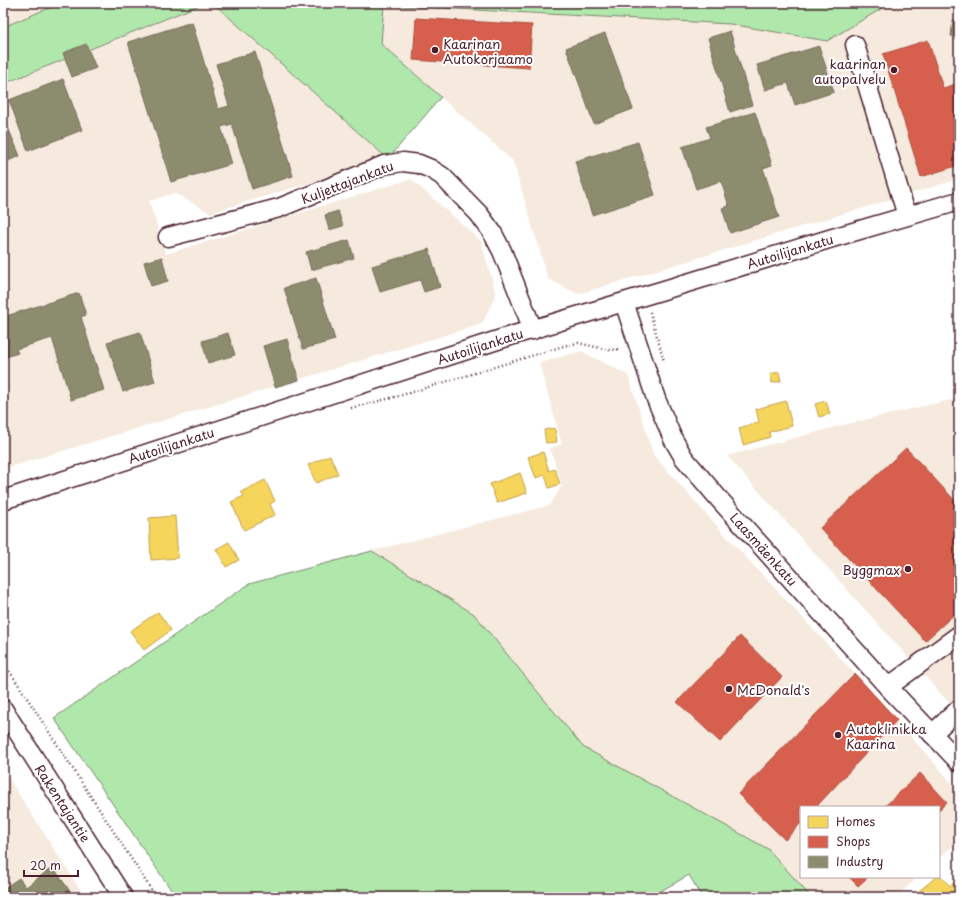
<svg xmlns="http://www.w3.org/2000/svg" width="962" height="900" viewBox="0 0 962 900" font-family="'Playpen Sans',sans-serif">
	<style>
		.built { fill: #f5eadd }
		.green { fill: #b0e8ac; stroke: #7d846c }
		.homes { fill: #f6d55c; stroke: #c29e4d }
		.shops { fill: #d6604d; stroke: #ac4c43 }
		.industry { fill: #8c8c6e; stroke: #786b5a }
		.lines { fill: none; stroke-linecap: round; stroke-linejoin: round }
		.minor-casing { stroke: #4a1f2b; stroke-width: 21 }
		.path { stroke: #4a1f2b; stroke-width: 2.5; stroke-dasharray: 1 3; stroke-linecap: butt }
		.minor { stroke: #fff; stroke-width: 18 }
		.poi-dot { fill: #4a1f2b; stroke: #fff; stroke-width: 1.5 }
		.labels { text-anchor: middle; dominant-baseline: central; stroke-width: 4; stroke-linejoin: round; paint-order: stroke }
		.poi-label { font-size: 13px; fill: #4a1f2b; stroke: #fff; text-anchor: start }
		.street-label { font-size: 13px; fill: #4a1f2b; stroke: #fff }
	</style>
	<rect width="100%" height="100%" fill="#fff"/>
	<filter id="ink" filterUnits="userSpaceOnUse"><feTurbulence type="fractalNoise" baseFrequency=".025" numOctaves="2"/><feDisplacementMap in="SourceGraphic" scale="8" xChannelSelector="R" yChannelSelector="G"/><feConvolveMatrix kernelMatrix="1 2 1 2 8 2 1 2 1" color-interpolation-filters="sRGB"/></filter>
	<g filter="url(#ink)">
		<g class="built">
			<path d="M3 3H61L3 27Z"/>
			<path d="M206 3H213L388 159 210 213 175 193 149 201 166 254 411 179 481 241 496 294 482 324 3 469V85Z"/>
			<path d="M891 3H959V179L578 294 548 279 513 161 381 44 383 5 730 24 827 41Z"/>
			<path d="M581 351 628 375 654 456 727 537 855 674 959 791V840L939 858V807H801V877H918L896 897H811L768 849 583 747 474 614 372 551 550 505 562 485 550 448 562 444 539 363Z"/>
			<path d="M959 398V714L727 456 839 426Z"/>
			<path d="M3 770 85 897H3Z"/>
		</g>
		<g class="green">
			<path d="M61 3H205L3 84V27Z"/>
			<path d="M213 3H891L827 41 730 24 384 5 381 44 441 97 388 159Z"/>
			<path d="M372 551 474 614 583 747 768 849 811 897H702L689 875 650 897H176L54 718 249 584Z"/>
		</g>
		<g class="homes">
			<path d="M779 372 781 381 772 383 770 374Z"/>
			<path d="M786 401 792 426 769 432 770 437 743 445 739 428 759 422 756 409Z"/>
			<path d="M826 401 830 414 819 417 815 404Z"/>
			<path d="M555 428 557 442 546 443 544 430Z"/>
			<path d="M543 452 549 471 555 469 560 484 549 488 545 475 536 478 528 457Z"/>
			<path d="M330 455 338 474 316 483 308 465Z"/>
			<path d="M520 473 527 493 497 503 490 484Z"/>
			<path d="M265 480 275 501 270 504 275 515 244 530 231 502 244 496 241 492Z"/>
			<path d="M175 516 178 558 151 560 149 518Z"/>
			<path d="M229 542 239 560 226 567 216 549Z"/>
			<path d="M158 612 171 630 144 650 130 631Z"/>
			<path d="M939 874 950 886 955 882 959 887V897H922L923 896 919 891 936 877H939Z"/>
		</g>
		<g class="shops">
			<path d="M416 18 532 25 529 68 413 60Z"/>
			<path d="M928 40 943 88 959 83V165L921 177 883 54Z"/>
			<path d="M906 448 959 505V610L925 641 820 528Z"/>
			<path d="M740 636 782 677 720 742 677 702Z"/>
			<path d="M855 674 897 720 816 807H801V823L785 840 738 794Z"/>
			<path d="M920 773 947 802 939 810V807H884Z"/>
			<path d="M849 877H868L858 886Z"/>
		</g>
		<g class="industry">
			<path d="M953 20 959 21V41H958L959 37 951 36Z"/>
			<path d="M192 22 218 109 229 106 216 64 255 52 293 176 252 189 232 124 221 127 232 164 171 182 128 42Z"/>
			<path d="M730 31 752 105 730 112 708 38Z"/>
			<path d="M605 33 633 109 594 124 566 48Z"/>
			<path d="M86 44 96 68 72 77 63 53Z"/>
			<path d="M819 46 834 92 795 105 788 83 765 90 757 65Z"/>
			<path d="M63 79 82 130 28 151 9 100Z"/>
			<path d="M755 112 772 165 763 168 779 217 730 233 722 208 729 206 721 181 696 189 682 147 710 138 706 127Z"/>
			<path d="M3 116 20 156 3 163Z"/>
			<path d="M638 142 655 195 592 215 575 161Z"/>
			<path d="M338 211 343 226 329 230 325 215Z"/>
			<path d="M349 240 354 258 311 270 306 252Z"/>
			<path d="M429 249 440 287 424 292 420 280 380 292 372 266Z"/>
			<path d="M162 257 168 281 151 286 144 262Z"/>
			<path d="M316 278 335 340 303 349 284 288Z"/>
			<path d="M79 293 86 315 81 317 104 390 71 400 52 338 16 349 18 353 3 358V317Z"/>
			<path d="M140 332 155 382 123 392 107 342Z"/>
			<path d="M228 333 235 355 208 363 202 341Z"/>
			<path d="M287 339 299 380 275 387 263 346Z"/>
			<path d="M53 867 74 897H3V889L19 878 26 887Z"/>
		</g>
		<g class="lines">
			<g class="minor-casing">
				<g id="minor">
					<path d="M855 45 907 216"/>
					<path d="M168 237 279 208 384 165 403 162 419 164 431 169 442 176 479 214 492 232 502 251 533 330"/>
					<path d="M624 302 656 399 673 439 684 458 719 499 888 687 959 762"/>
					<path d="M3 500 504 338 707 277 829 239 959 201"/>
					<path d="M888 687 959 635"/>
					<path d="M3 709 123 897"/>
					<path d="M932 734 959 709"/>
				</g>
			</g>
			<g class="path">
				<path d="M650 312 664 361"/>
				<path d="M351 408 399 396 567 345 578 343 609 350 620 349"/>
				<path d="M3 661 156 897"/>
			</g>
			<use href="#minor" class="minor"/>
		</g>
	</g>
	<g class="poi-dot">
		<circle cx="435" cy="50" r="4"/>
		<circle cx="894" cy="70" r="4"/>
		<circle cx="908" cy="569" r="4"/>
		<circle cx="729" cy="689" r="4"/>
		<circle cx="838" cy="735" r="4"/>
	</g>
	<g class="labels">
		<g class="poi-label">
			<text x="443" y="43">Kaarinan<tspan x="443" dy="15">Autokorjaamo</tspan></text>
			<text x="886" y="63" text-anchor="end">kaarinan<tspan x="886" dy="15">autopalvelu</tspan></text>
			<text x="900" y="569" text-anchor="end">Byggmax</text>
			<text x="737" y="689">McDonald's</text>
			<text x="846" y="728">Autoklinikka<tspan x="846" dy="15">Kaarina</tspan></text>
		</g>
		<g class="street-label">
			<text transform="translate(347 182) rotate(-21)">Kuljettajankatu</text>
			<text transform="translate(790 251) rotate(-17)">Autoilijankatu</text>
			<text transform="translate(480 346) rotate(-18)">Autoilijankatu</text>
			<text transform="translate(171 445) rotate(-18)">Autoilijankatu</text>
			<text transform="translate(764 549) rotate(48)">Laasmäenkatu</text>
			<text transform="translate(63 803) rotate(57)">Rakentajantie</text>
		</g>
	</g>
	<rect width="962" height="900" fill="none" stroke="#fff" stroke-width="16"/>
	<rect x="8" y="8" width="946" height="884" fill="none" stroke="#4a1f2b" stroke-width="1.5" filter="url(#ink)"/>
	<rect x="800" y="806" width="140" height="72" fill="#ffffff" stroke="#b7a5aa"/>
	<rect x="808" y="816" width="20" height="12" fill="#f6d55c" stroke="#b7a5aa"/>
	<text x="836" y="826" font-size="12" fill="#4a1f2b">Homes</text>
	<rect x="808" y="836" width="20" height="12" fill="#d6604d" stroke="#b7a5aa"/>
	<text x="836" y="846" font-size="12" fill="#4a1f2b">Shops</text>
	<rect x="808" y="856" width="20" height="12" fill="#8c8c6e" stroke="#b7a5aa"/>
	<text x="836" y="866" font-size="12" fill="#4a1f2b">Industry</text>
	<path d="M24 870v6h54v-6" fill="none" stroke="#4a1f2b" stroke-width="2"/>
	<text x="30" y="870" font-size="12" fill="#4a1f2b" stroke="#ffffff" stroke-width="3" paint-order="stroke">20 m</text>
</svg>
